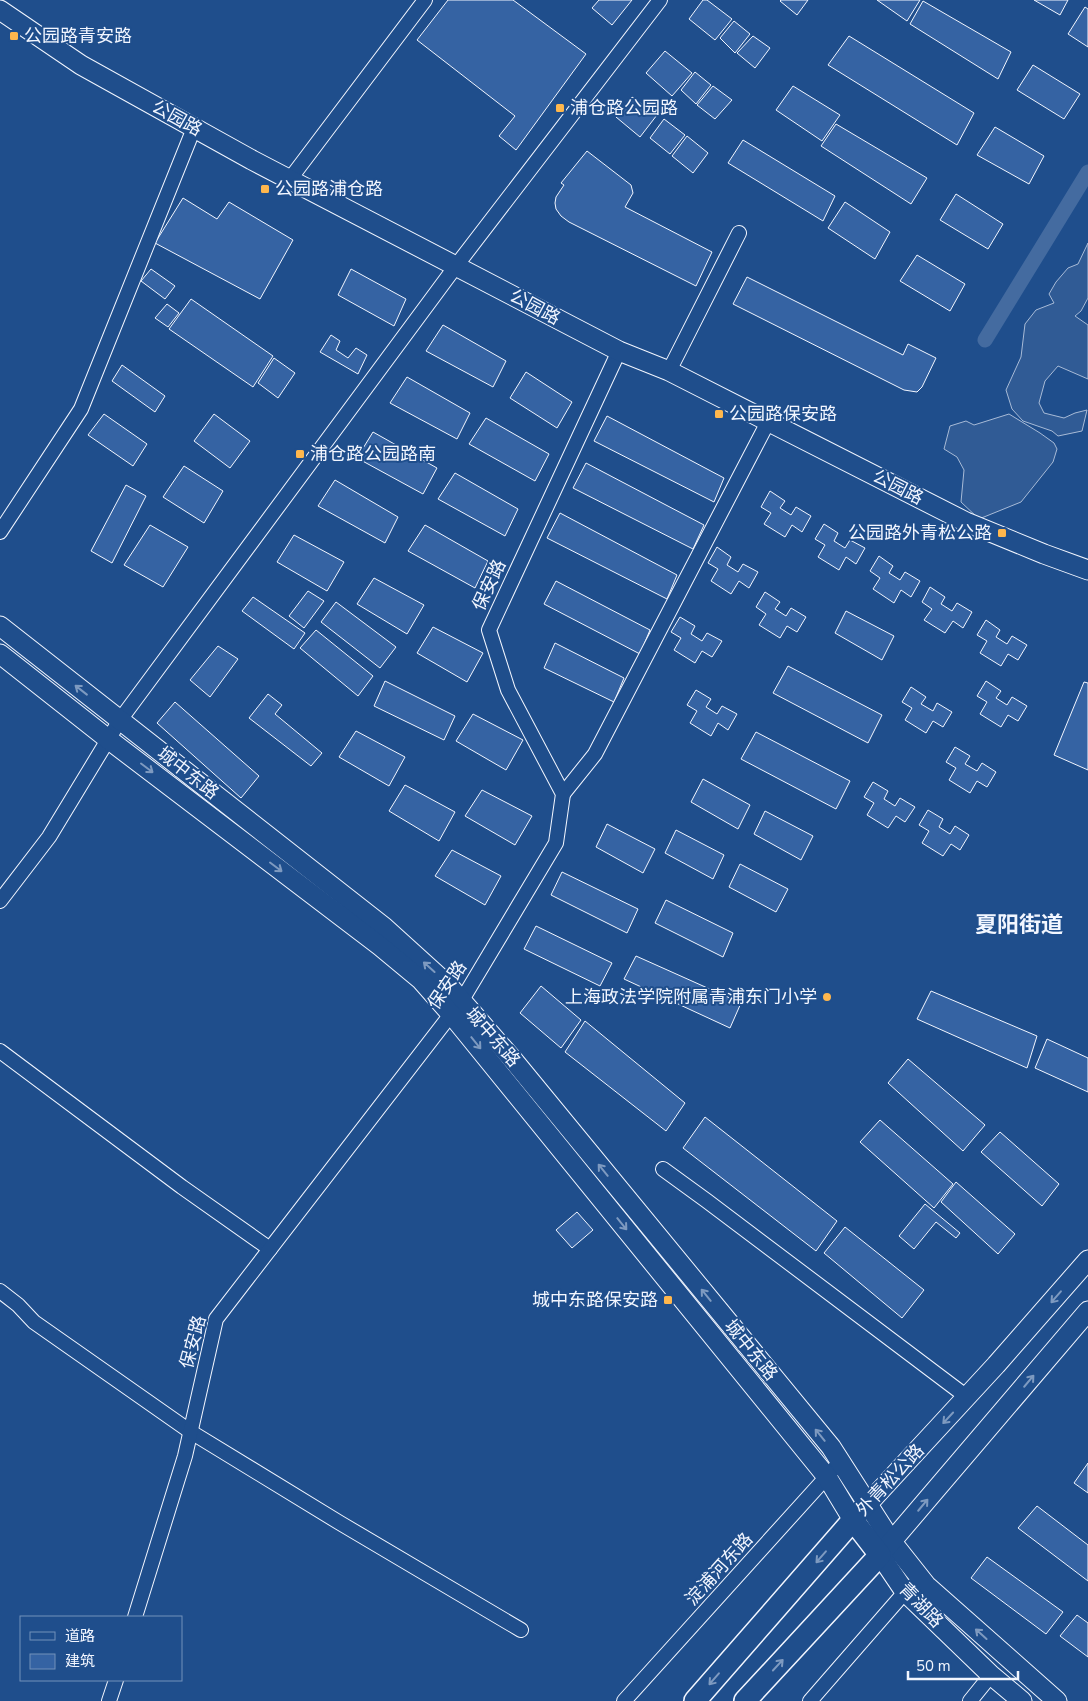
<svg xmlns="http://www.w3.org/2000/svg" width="1088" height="1701" viewBox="0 0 1088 1701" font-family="'Nunito Sans','Noto Sans SC',sans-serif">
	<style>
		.built { fill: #305b95; stroke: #a8bbd7 }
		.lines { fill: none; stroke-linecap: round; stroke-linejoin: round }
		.canal { stroke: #446ba0; stroke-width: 15 }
		.building { fill: #3563a3; stroke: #f2f6ff }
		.street-casing { stroke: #f2f6ff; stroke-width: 16 }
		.secondary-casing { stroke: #f2f6ff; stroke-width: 21 }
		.primary-casing { stroke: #f2f6ff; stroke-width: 24 }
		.street { stroke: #1f4e8c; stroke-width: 14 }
		.secondary { stroke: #1f4e8c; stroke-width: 19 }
		.primary { stroke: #1f4e8c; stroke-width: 21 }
		.oneway { stroke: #7e9ac0 }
		.poi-dot { fill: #ffb74d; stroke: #1f4e8c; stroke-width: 2 }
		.labels { text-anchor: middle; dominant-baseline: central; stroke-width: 4; stroke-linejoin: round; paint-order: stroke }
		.poi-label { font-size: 18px; fill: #f2f6ff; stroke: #1f4e8c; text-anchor: start }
		.street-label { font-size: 18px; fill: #f2f6ff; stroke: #1f4e8c }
		.district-label { font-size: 22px; font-weight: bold; fill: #f2f6ff; stroke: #1f4e8c }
	</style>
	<rect width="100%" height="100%" fill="#1f4e8c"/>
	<g class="built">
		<path d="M1088 243V298L1081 311 1075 316 1088 325V379L1058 366 1045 381 1039 403 1044 413 1064 418 1075 413 1087 410 1082 431 1058 436 1052 431 1023 421 1012 409 1006 390 1021 357 1025 324 1036 310 1054 303 1049 294 1056 282 1068 268 1078 264Z"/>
		<path d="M1009 414 1040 433 1054 443 1057 449 1053 462 1021 502 979 519 961 502 964 470 957 457 944 449 950 426 966 421 974 425Z"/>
	</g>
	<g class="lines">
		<path class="canal" d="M985 340 1088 172"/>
	</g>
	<g class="building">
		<path d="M448 0H513L586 54 516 150 499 136 515 116 417 40Z"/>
		<path d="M599 0H632L612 25 592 8Z"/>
		<path d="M703 0H707L732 19 715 40 689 19Z"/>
		<path d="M781 0H808L797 15 780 1Z"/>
		<path d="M877 0H920L907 21Z"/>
		<path d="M1034 0H1068L1060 15Z"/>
		<path d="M923 1 1011 52 998 79 910 24Z"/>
		<path d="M1085 7 1088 9V47L1068 34Z"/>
		<path d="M734 21 750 34 735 53 720 38Z"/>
		<path d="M753 36 770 48 755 68 737 53Z"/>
		<path d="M849 36 974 113 957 145 828 65Z"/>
		<path d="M665 51 692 73 672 96 646 73Z"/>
		<path d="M1033 65 1080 94 1064 119 1017 90Z"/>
		<path d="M695 72 711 85 696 104 681 90Z"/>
		<path d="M713 86 732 100 715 119 697 105Z"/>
		<path d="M793 86 840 115 822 141 776 110Z"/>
		<path d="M632 97 657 115 640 137 616 117Z"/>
		<path d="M664 119 685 135 670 154 650 138Z"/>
		<path d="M836 124 927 178 911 204 821 146Z"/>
		<path d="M995 127 1044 156 1029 184 977 155Z"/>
		<path d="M687 136 708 153 693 173 672 156Z"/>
		<path d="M743 140 835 196 823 221 728 163Z"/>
		<path d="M587 151 631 185 633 193 625 207 712 252 696 286 569 222 561 216 556 209 555 203 556 197 564 185 561 183Z"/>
		<path d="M956 194 1003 224 988 249 940 220Z"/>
		<path d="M183 198 217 219 229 202 293 240 260 299 155 243Z"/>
		<path d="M845 202 890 232 875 259 828 228Z"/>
		<path d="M917 255 965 284 950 311 900 281Z"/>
		<path d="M151 269 175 286 165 299 141 281Z"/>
		<path d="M351 269 406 299 394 326 338 295Z"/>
		<path d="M747 277 903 355 908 344 936 358 922 387 917 392 904 390 733 304Z"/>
		<path d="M191 299 273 356 253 387 169 329Z"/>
		<path d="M167 304 179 313 168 327 155 318Z"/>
		<path d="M443 325 506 361 493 387 426 351Z"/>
		<path d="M331 335 340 341 336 350 348 358 356 348 367 355 358 374 320 352Z"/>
		<path d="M274 358 295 373 278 398 258 383Z"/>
		<path d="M122 365 165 396 155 412 112 381Z"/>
		<path d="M526 372 572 402 557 428 510 398Z"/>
		<path d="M407 377 470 413 457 439 390 403Z"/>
		<path d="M104 414 147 444 133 466 88 435Z"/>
		<path d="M214 414 250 441 230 468 194 441Z"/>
		<path d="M607 416 724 478 714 502 594 441Z"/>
		<path d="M486 418 549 454 535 481 469 444Z"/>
		<path d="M373 432 437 468 423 494 357 458Z"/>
		<path d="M586 463 704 525 693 549 573 488Z"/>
		<path d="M184 466 223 491 204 523 163 497Z"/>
		<path d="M455 473 518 509 505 536 438 499Z"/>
		<path d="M335 480 398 517 385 543 318 506Z"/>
		<path d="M126 485 146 496 112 563 91 551Z"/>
		<path d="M770 491 785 501 780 508 791 515 796 507 811 516 802 532 792 525 785 537 764 524 771 513 761 507Z"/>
		<path d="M560 513 677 575 667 599 547 538Z"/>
		<path d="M824 524 838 533 834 541 845 548 850 540 865 548 856 564 846 557 839 570 818 557 825 545 815 539Z"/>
		<path d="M150 525 188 547 163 587 124 565Z"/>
		<path d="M425 525 488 561 475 588 408 551Z"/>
		<path d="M294 535 344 562 327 591 277 562Z"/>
		<path d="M717 547 731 557 727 565 738 572 743 564 758 572 749 588 739 581 731 594 711 581 718 569 708 563Z"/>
		<path d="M879 556 893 566 889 573 900 580 905 572 920 581 911 597 901 590 894 603 873 589 880 578 870 571Z"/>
		<path d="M374 578 424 605 407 634 357 604Z"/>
		<path d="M556 581 650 630 640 654 544 604Z"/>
		<path d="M930 587 945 597 941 604 952 611 957 603 972 612 963 628 953 621 945 633 924 620 932 609 922 602Z"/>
		<path d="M308 591 324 601 304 628 289 616Z"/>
		<path d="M765 592 780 602 775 609 786 616 791 608 806 617 797 632 787 626 780 638 759 625 766 614 756 607Z"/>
		<path d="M253 597 305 633 294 649 242 611Z"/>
		<path d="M336 602 396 647 380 668 321 622Z"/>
		<path d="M846 611 894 636 882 660 835 633Z"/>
		<path d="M680 617 695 626 691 634 702 641 707 633 722 641 712 657 702 651 695 663 674 650 681 638 671 632Z"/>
		<path d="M986 620 1000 630 996 637 1007 644 1012 636 1027 645 1018 660 1008 654 1001 666 980 653 987 641 977 635Z"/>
		<path d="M433 627 483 653 467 682 417 653Z"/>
		<path d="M316 630 373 676 358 696 300 648Z"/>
		<path d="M555 643 624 678 614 702 544 668Z"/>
		<path d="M218 646 238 659 210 697 190 680Z"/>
		<path d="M788 666 882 715 868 743 773 693Z"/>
		<path d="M385 681 455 716 444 740 374 706Z"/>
		<path d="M986 681 1001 691 996 698 1007 705 1012 697 1027 706 1018 721 1008 715 1001 727 980 714 987 702 977 696Z"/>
		<path d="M1084 682 1088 683V770L1054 755Z"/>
		<path d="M911 687 926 697 921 704 933 711 937 703 952 712 943 727 933 721 926 733 905 720 912 708 902 702Z"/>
		<path d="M696 690 711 699 706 707 717 714 722 706 737 714 728 730 718 723 711 736 690 723 697 711 687 705Z"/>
		<path d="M268 694 282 705 275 714 322 753 311 766 249 718Z"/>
		<path d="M175 702 259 776 241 798 157 723Z"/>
		<path d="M473 714 523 740 506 770 456 741Z"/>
		<path d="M356 731 405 757 389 786 339 757Z"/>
		<path d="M756 732 850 781 836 809 741 759Z"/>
		<path d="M955 747 970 756 965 764 977 771 982 763 996 772 987 787 977 781 970 793 949 780 956 768 946 762Z"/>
		<path d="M703 779 750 805 738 829 691 802Z"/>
		<path d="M873 782 888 791 884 799 895 806 900 798 915 807 905 822 896 816 888 828 867 815 874 803 864 797Z"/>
		<path d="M405 785 455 812 439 841 389 811Z"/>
		<path d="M482 790 532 816 515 845 465 816Z"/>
		<path d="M928 810 943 819 939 827 950 834 955 826 969 835 960 850 951 844 943 856 922 843 929 831 919 825Z"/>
		<path d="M765 811 813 836 801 860 754 834Z"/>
		<path d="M607 824 655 849 643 873 596 847Z"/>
		<path d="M676 830 724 855 713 879 665 853Z"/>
		<path d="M452 850 501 876 485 905 435 876Z"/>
		<path d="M740 864 788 889 776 912 729 887Z"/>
		<path d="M562 872 638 909 627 933 551 895Z"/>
		<path d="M666 900 733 933 723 957 655 923Z"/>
		<path d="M536 926 612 963 600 986 524 949Z"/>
		<path d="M636 956 741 1003 730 1028 624 979Z"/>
		<path d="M541 986 581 1020 561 1048 520 1013Z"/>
		<path d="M931 991 1037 1036 1027 1068 917 1019Z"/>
		<path d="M585 1021 685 1103 666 1131 565 1052Z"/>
		<path d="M1047 1039 1088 1058V1092L1035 1068Z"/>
		<path d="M908 1059 985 1125 963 1151 888 1083Z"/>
		<path d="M705 1117 837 1221 816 1251 683 1148Z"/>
		<path d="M880 1120 953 1184 934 1208 860 1142Z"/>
		<path d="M1000 1132 1059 1184 1042 1206 981 1152Z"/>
		<path d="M956 1182 1015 1234 998 1254 941 1202Z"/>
		<path d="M925 1204 960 1233 956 1238 936 1222 914 1249 899 1236Z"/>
		<path d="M577 1212 593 1230 572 1248 556 1230Z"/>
		<path d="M845 1227 924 1290 902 1318 824 1253Z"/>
		<path d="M1088 1463V1493L1074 1483Z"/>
		<path d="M1037 1506 1088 1545V1581L1018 1528Z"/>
		<path d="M987 1557 1063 1612 1046 1634 971 1578Z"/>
		<path d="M1077 1615 1088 1623V1657L1060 1636Z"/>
	</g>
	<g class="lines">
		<g class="street-casing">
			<g id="street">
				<path d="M290 179 425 0"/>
				<path d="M669 371 739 233"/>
				<path d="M0 532 81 409 194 128"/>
				<path d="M563 794 595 754 768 422"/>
				<path d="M0 901 49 837 120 720 456 266 660 0"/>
				<path d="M0 1051 182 1187 270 1249"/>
				<path d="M663 1169 707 1201 967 1397"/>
				<path d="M0 1291 18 1305 34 1322 191 1432 340 1523 521 1630"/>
				<path d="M135 1617 185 1456 216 1319 462 1000 556 843 563 794 508 690 489 630 619 351"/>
				<path d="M109 1701 116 1680"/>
				<path d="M624 1701 840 1462"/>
				<path d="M810 1701 905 1592"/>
				<path d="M970 1701 991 1675"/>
			</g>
		</g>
		<g class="secondary-casing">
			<g id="secondary">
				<path d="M0 10 81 65 252 160 619 351 669 371 966 522 1044 554 1088 570"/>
				<path d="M0 626 384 927 448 985 514 1061 831 1447 892 1542 926 1585 1057 1701"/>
				<path d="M0 654 108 739 380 946 421 980 451 1014 827 1477 853 1520 996 1365 1088 1260"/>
				<path d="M1022 1701 991 1675 905 1592 880 1555 1088 1311"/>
			</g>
		</g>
		<g class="primary-casing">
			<path id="primary" d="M695 1701 853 1520 880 1555 745 1701"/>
		</g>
		<use href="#street" class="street"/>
		<use href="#secondary" class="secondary"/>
		<use href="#primary" class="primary"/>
	</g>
	<defs><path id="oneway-shaft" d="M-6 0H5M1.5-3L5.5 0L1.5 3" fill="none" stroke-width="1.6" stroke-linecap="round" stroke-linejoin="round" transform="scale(1.25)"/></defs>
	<g class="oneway">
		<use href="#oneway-shaft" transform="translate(81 690) rotate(-142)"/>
		<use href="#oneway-shaft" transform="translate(147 768) rotate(37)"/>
		<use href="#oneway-shaft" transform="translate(276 867) rotate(37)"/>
		<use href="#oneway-shaft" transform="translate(429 967) rotate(-138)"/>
		<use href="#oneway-shaft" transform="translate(476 1043) rotate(51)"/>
		<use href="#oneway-shaft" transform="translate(603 1170) rotate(-129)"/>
		<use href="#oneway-shaft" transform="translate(622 1224) rotate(51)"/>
		<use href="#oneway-shaft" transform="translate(706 1295) rotate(-129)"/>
		<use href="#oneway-shaft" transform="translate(1056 1297) rotate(131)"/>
		<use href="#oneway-shaft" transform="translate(1029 1381) rotate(-50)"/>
		<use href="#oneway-shaft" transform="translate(948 1418) rotate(133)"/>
		<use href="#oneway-shaft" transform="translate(820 1435) rotate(-129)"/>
		<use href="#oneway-shaft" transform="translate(923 1505) rotate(-50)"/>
		<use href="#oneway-shaft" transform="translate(821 1557) rotate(131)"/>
		<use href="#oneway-shaft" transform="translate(981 1634) rotate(-138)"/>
		<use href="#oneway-shaft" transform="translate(778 1665) rotate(-47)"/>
		<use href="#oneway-shaft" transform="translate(714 1679) rotate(131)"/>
	</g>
	<g class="poi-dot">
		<rect x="9" y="31" width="10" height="10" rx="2.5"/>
		<rect x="555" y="103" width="10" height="10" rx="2.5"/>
		<rect x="260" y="184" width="10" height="10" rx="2.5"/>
		<rect x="714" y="409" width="10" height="10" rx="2.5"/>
		<rect x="295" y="449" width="10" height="10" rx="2.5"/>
		<rect x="997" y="528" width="10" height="10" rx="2.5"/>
		<circle cx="827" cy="997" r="5"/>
		<rect x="663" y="1295" width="10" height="10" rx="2.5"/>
	</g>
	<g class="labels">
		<g class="poi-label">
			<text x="24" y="36">公园路青安路</text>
			<text x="570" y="108">浦仓路公园路</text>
			<text x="275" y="189">公园路浦仓路</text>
			<text x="729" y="414">公园路保安路</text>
			<text x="310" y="454">浦仓路公园路南</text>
			<text x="992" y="533" text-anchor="end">公园路外青松公路</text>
			<text x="817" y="997" text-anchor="end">上海政法学院附属青浦东门小学</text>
			<text x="658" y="1300" text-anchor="end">城中东路保安路</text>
		</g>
		<g class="street-label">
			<text transform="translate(177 118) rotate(29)">公园路</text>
			<text transform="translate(535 307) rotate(28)">公园路</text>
			<text transform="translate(898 487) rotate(27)">公园路</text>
			<text transform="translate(489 585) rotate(-65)">保安路</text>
			<text transform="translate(188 773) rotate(38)">城中东路</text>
			<text transform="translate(447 985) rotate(-56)">保安路</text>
			<text transform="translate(493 1037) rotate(49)">城中东路</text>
			<text transform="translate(193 1342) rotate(-75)">保安路</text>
			<text transform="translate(751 1350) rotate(51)">城中东路</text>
			<text transform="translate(890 1480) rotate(-47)">外青松公路</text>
			<text transform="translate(719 1569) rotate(-48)">淀浦河东路</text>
			<text transform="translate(921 1605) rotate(46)">青湖路</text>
		</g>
		<g class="district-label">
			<text x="1019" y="925">夏阳街道</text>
		</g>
	</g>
	<rect x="20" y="1616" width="162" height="65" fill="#1f4e8c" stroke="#7391ba"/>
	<rect x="30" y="1632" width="25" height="8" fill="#1f4e8c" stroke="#7391ba"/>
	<text x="65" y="1641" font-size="15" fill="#f2f6ff">道路</text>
	<rect x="30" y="1654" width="25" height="15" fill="#3563a3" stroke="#7391ba"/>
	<text x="65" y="1666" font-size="15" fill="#f2f6ff">建筑</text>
	<path d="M908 1671v8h110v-8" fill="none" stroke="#f2f6ff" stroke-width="2.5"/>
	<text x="916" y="1671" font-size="15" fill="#f2f6ff" stroke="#1f4e8c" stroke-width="4" paint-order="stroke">50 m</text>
</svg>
